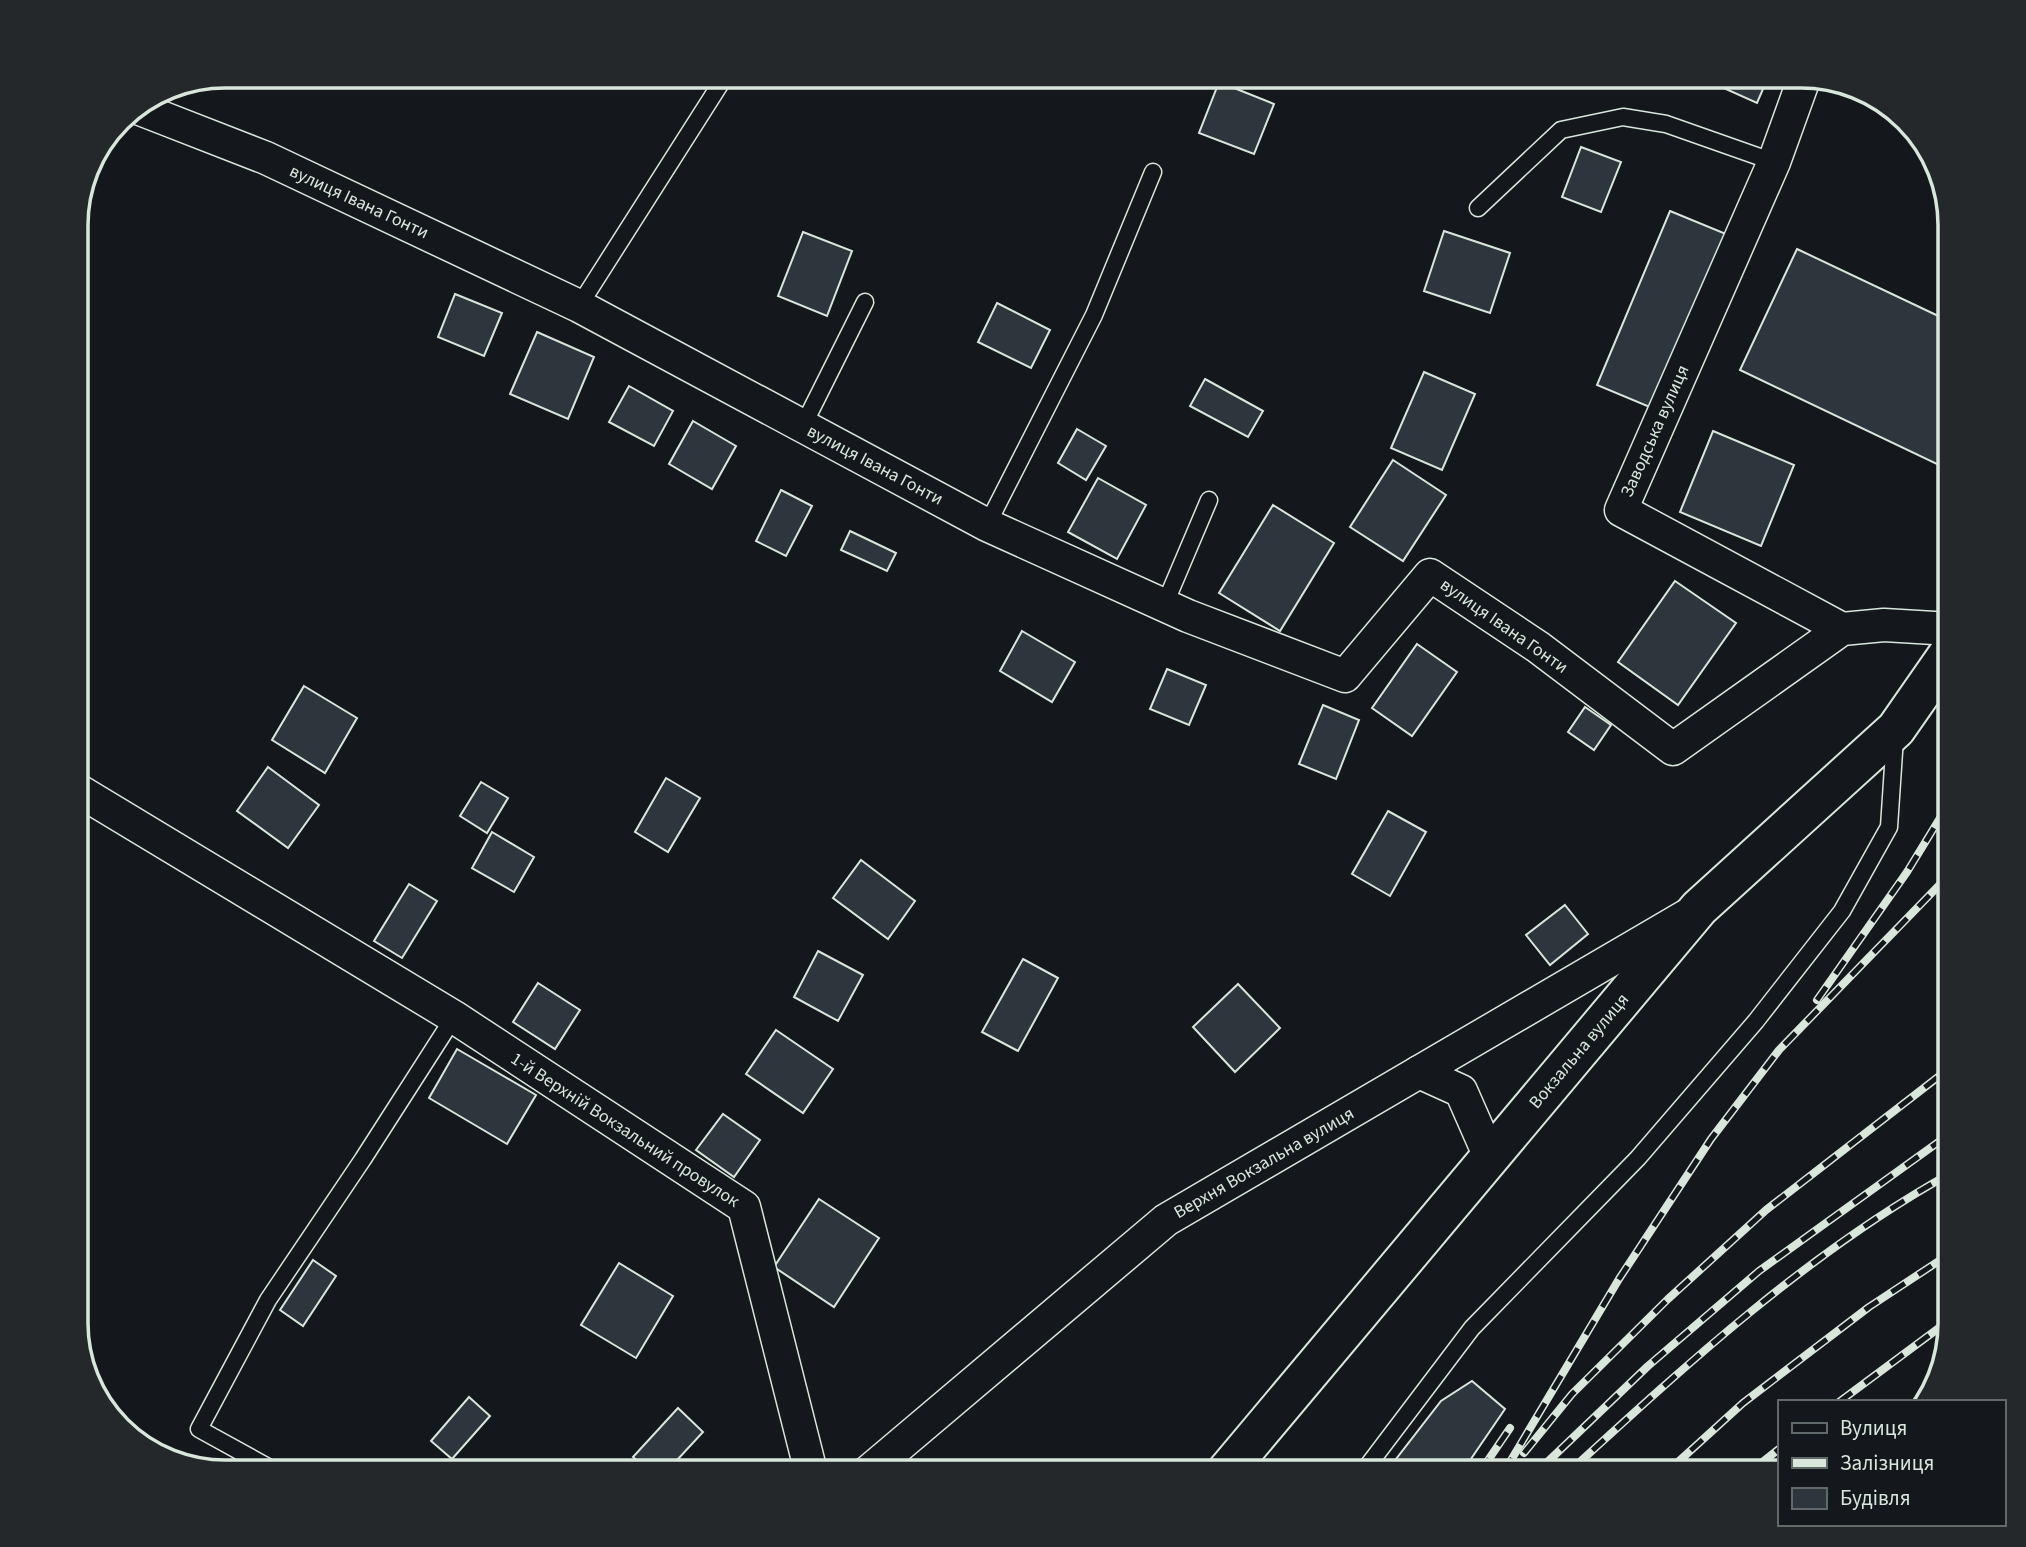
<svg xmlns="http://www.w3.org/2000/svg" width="2026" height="1547" viewBox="0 0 2026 1547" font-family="'Source Sans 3',sans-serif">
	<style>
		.building { fill: #2c363c; stroke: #d8e6dc; stroke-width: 2 }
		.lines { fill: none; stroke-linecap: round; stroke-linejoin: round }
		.service-casing { stroke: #d8e6dc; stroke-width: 19 }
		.minor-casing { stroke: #d8e6dc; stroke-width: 35 }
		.primary-casing { stroke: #d8e6dc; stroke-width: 42 }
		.service { stroke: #14181c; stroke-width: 16 }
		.minor { stroke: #14181c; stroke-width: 32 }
		.primary { stroke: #14181c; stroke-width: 38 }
		.rail-casing { stroke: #d8e6dc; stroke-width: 8 }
		.rail { stroke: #14181c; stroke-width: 5; stroke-dasharray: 16; stroke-linecap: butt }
		.labels { text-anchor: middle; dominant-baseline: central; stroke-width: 5; stroke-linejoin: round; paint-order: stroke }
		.street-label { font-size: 18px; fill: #d8e6dc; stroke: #14181c }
		.rim { fill: none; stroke: #d8e6dc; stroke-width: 3.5 }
	</style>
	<rect width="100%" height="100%" fill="#14181c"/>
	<g class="building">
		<path d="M1700 75H1769L1757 103 1699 77Z"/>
		<path d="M1219 82 1274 104 1254 154 1199 133Z"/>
		<path d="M1581 147 1621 162 1601 212 1562 197Z"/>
		<path d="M1670 211 1726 234 1652 408 1597 385Z"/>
		<path d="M1444 231 1510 253 1490 313 1424 291Z"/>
		<path d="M803 232 852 251 827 316 778 296Z"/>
		<path d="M1797 249 1951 322V446L1941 466 1740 370Z"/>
		<path d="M455 294 502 313 484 356 438 337Z"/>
		<path d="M997 303 1050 330 1031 368 978 342Z"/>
		<path d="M537 332 594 357 568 419 510 394Z"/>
		<path d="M1424 372 1475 394 1442 470 1391 448Z"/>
		<path d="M1205 379 1263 411 1248 437 1190 406Z"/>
		<path d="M629 386 673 411 654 446 609 422Z"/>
		<path d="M693 421 736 446 712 489 669 464Z"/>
		<path d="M1077 429 1106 446 1086 480 1058 463Z"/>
		<path d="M1713 431 1794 465 1761 546 1680 512Z"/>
		<path d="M1393 460 1446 495 1403 561 1350 527Z"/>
		<path d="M1098 478 1146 505 1117 559 1068 532Z"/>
		<path d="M781 490 812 506 786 556 756 541Z"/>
		<path d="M1273 505 1334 543 1280 631 1219 593Z"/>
		<path d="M850 531 896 553 887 571 841 550Z"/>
		<path d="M1675 581 1736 623 1678 705 1618 662Z"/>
		<path d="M1022 631 1075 662 1052 702 1000 671Z"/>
		<path d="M1417 644 1457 672 1412 736 1372 708Z"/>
		<path d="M1167 669 1206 685 1189 725 1150 709Z"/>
		<path d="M304 686 357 718 325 773 272 740Z"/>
		<path d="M1323 705 1359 720 1336 779 1299 764Z"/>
		<path d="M1585 707 1611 725 1594 750 1568 732Z"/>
		<path d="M268 767 319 805 288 848 237 811Z"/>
		<path d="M666 778 700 798 668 852 635 832Z"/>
		<path d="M481 782 508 798 487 833 460 816Z"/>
		<path d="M1388 811 1426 832 1390 896 1352 874Z"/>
		<path d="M492 832 534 857 514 892 472 868Z"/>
		<path d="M861 860 915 901 888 939 833 898Z"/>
		<path d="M409 884 437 901 402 958 374 941Z"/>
		<path d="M1565 905 1588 934 1550 965 1526 935Z"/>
		<path d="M818 951 863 975 838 1021 794 997Z"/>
		<path d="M1023 959 1058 978 1018 1051 982 1032Z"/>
		<path d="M538 983 580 1010 555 1049 513 1022Z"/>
		<path d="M1238 984 1280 1028 1235 1072 1193 1027Z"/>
		<path d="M776 1030 833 1069 803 1113 746 1074Z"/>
		<path d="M457 1049 536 1095 507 1144 429 1098Z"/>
		<path d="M723 1114 760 1140 734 1177 696 1150Z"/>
		<path d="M819 1199 879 1238 834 1307 774 1267Z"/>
		<path d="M313 1260 336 1276 303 1326 280 1310Z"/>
		<path d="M619 1263 673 1296 636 1358 581 1325Z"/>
		<path d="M1472 1381 1505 1409 1462 1472H1386L1441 1401Z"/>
		<path d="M469 1397 490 1416 452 1459 431 1441Z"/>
		<path d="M678 1408 703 1432 666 1472H649L633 1457Z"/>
	</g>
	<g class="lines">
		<g class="service-casing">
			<g id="service">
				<path d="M1478 208 1561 130 1623 117 1666 124 1774 162"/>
				<path d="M579 306 726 75"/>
				<path d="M803 426 865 302"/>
				<path d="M987 525 1094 315 1153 172"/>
				<path d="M1164 606 1209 500"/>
				<path d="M277 1472 199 1429 268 1300 363 1159 454 1017"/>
				<path d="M1363 1472 1472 1328 1638 1158 1756 1021 1842 911 1889 827 1895 737"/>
			</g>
		</g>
		<g class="minor-casing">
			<g id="minor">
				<path d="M1805 76 1774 162 1621 510 1842 629"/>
				<path d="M135 107 266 158 579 306 987 525 1188 616 1345 676 1430 575 1538 647 1673 749 1842 629 1884 625 1951 629"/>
				<path d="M76 789 454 1017 744 1207 811 1472"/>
				<path d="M1419 1072 1461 1091 1490 1157"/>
				<path d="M868 1472 1166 1220 1686 916"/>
			</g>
		</g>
		<g class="primary-casing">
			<path id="primary" d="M1226 1472 1699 908 1896 729 1951 650"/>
		</g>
		<use href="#service" class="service"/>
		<use href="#minor" class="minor"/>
		<use href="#primary" class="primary"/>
		<g class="rail-casing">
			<g id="rail">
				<path d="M1817 1000 1907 872 1951 800"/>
				<path d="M1839 1402 1951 1319"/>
				<path d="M1524 1453 1572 1394 1668 1299 1766 1210 1951 1067"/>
				<path d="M1480 1472 1510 1428"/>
				<path d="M1504 1472 1619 1279 1711 1139 1779 1050 1951 873"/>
				<path d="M1537 1472 1648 1366 1759 1271 1951 1133"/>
				<path d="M1569 1472C1688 1363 1809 1252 1951 1173"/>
				<path d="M1667 1472 1743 1403 1869 1307 1951 1253"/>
				<path d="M1750 1472 1779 1449"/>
			</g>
		</g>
		<use href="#rail" class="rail"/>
	</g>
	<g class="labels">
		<g class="street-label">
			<text transform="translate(359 202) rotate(25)">вулиця Івана Гонти</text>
			<text transform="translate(1655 431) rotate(-66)">Заводська вулиця</text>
			<text transform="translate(875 465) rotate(28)">вулиця Івана Гонти</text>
			<text transform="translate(1504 626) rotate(35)">вулиця Івана Гонти</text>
			<text transform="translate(1579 1051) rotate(-50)">Вокзальна вулиця</text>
			<text transform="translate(625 1130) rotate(33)">1-й Верхній Вокзальний провулок</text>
			<text transform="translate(1264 1163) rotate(-30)">Верхня Вокзальна вулиця</text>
		</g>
	</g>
	<path d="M0 0H2026V1547H0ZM225 88H1801A137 137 0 0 1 1938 225V1323A137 137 0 0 1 1801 1460H225A137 137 0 0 1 88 1323V225A137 137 0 0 1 225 88Z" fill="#24282b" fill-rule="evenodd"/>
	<path class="rim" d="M225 88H1801A137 137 0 0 1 1938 225V1323A137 137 0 0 1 1801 1460H225A137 137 0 0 1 88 1323V225A137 137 0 0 1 225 88Z"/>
	<rect x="1778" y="1400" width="228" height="126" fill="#14181c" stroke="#626a69" stroke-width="2"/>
	<rect x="1792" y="1423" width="35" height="10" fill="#14181c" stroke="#626a69" stroke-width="2"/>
	<text x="1840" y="1435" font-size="21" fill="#d8e6dc">Вулиця</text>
	<rect x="1792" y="1458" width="35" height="10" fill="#d8e6dc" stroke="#626a69" stroke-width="2"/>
	<text x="1840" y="1470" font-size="21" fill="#d8e6dc">Залізниця</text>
	<rect x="1792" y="1488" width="35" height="21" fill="#2c363c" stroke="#626a69" stroke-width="2"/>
	<text x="1840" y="1505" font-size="21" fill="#d8e6dc">Будівля</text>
</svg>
